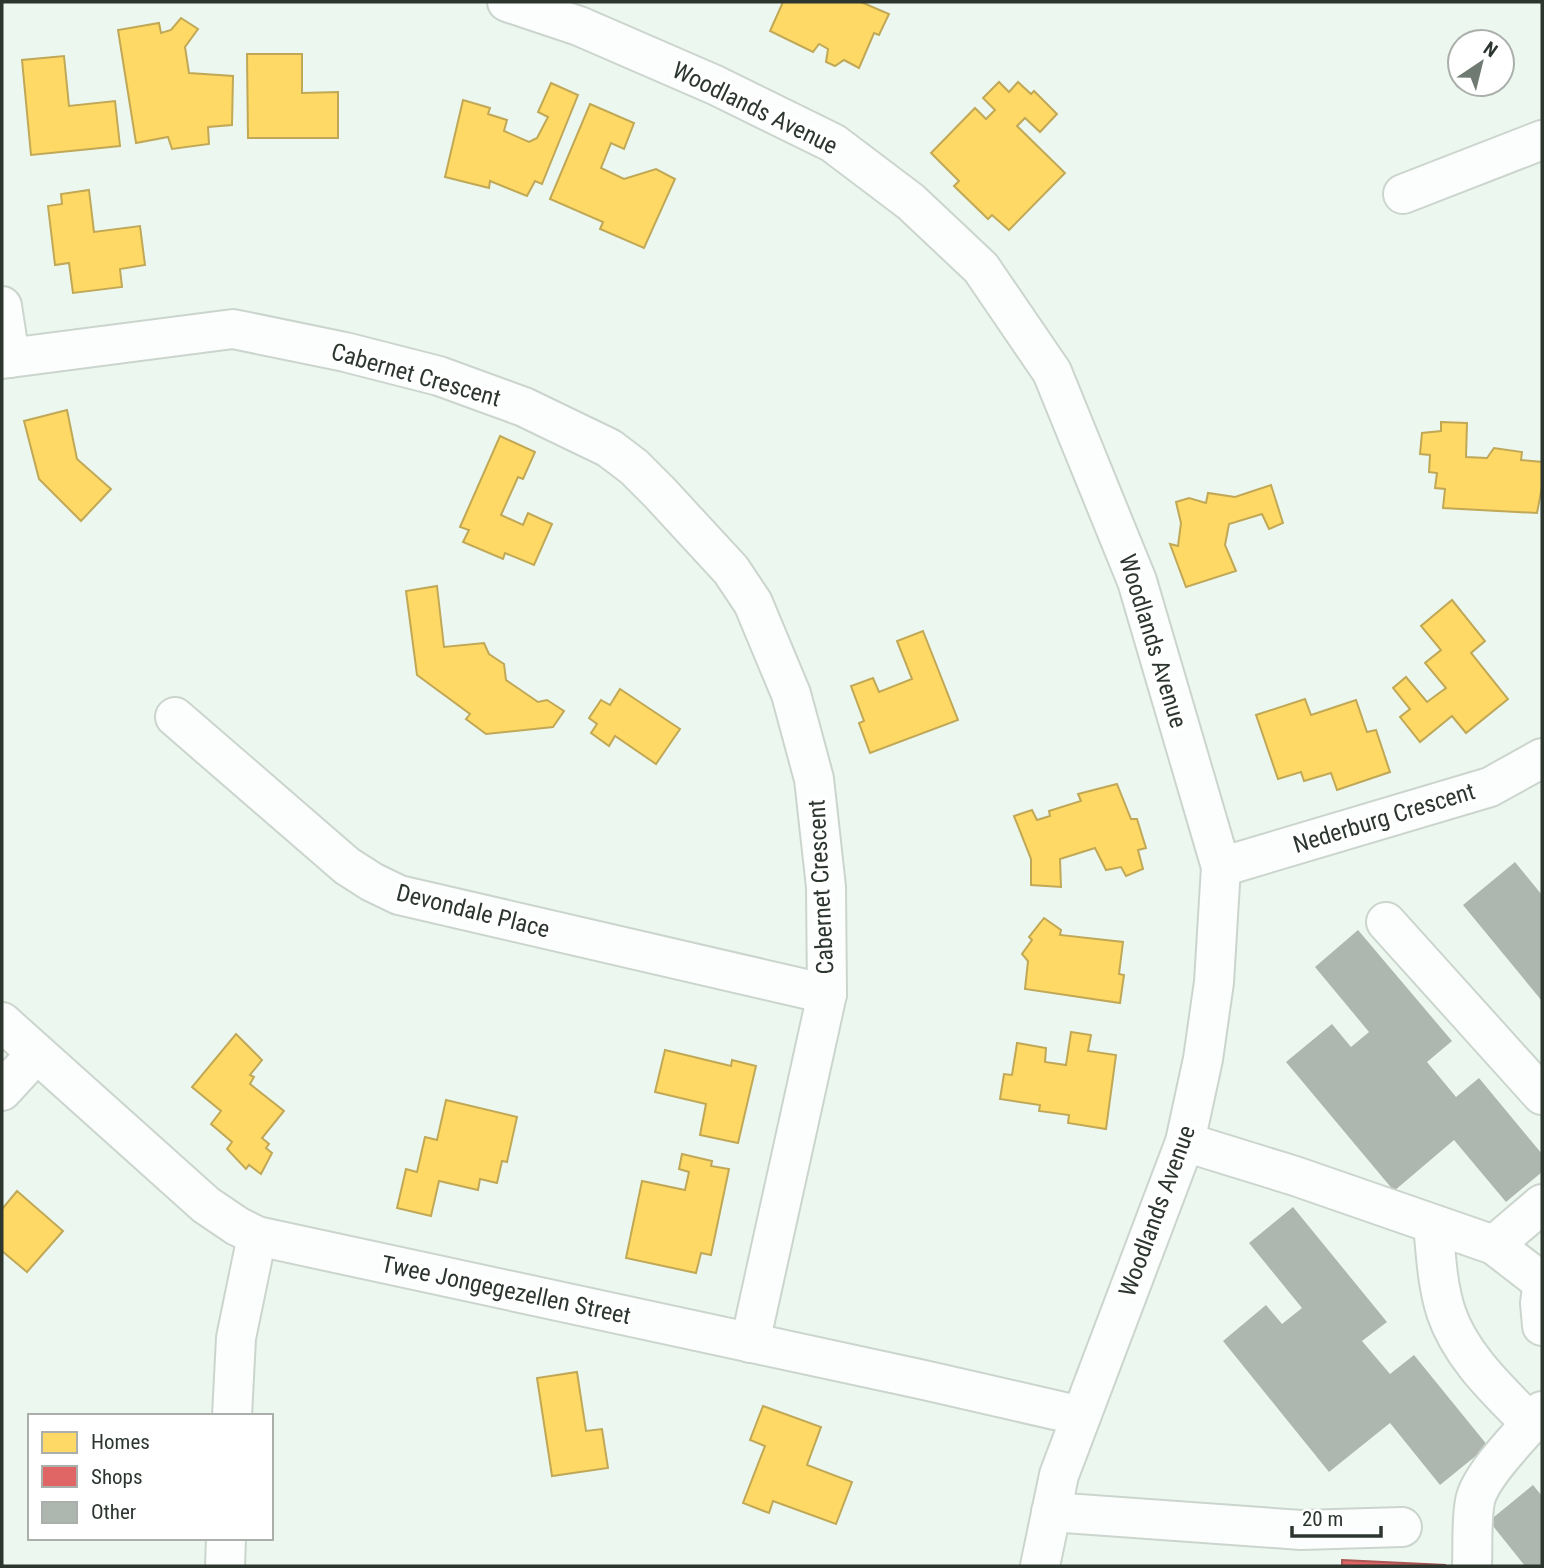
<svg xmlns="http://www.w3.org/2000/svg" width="1544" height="1568" viewBox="0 0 1544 1568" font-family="'Roboto Condensed',sans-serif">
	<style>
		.homes { fill: #ffd966; stroke: #c0a856; stroke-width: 2 }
		.shops { fill: #e06666; stroke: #aa5856; stroke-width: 2 }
		.building { fill: #adb7b0 }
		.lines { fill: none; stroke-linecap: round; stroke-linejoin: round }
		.minor-casing { stroke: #cbd5ce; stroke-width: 42 }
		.minor { stroke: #fcfefd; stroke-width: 38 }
		.labels { text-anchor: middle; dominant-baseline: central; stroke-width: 7; stroke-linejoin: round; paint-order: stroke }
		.street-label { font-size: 24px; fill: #2c362f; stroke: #fff }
	</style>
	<rect width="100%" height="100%" fill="#ecf8ef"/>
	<g class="homes">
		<path d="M783 2H861L889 14 879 35 874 33 859 68 844 60 835 66 826 62 828 49 819 44 813 52 770 31Z"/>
		<path d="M181 18 198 29 185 47 189 73 233 76 232 125 208 127 209 144 172 149 168 137 136 143 118 30 159 23 161 33 171 30Z"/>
		<path d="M247 54H302V93L338 92V138H248Z"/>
		<path d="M64 56 69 106 115 101 120 146 31 155 22 60Z"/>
		<path d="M999 82 1009 92 1018 82 1031 94 1034 91 1057 114 1040 132 1025 118 1017 126 1065 173 1009 230 992 215 988 219 954 186 959 181 931 153 975 108 986 119 995 110 983 98Z"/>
		<path d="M551 83 578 95 542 184 535 181 527 196 490 181 489 188 445 177 463 100 490 108 488 114 507 120 504 131 529 142 537 138 548 117 538 112Z"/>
		<path d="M590 104 634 123 624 149 611 143 601 168 624 179 656 169 675 179 644 248 600 229 603 222 550 199Z"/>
		<path d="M89 190 94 232 140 226 145 265 120 269 122 287 73 293 69 263 55 265 48 206 62 204 61 194Z"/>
		<path d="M67 410 77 459 111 489 81 521 39 479 24 421Z"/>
		<path d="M1441 422 1467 423 1466 457 1487 458 1494 448 1522 452 1521 460 1542 462V487L1537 513 1443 508 1445 489 1435 488 1437 473 1429 472 1430 455 1420 454 1422 433 1441 431Z"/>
		<path d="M500 436 535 452 523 479 518 477 501 515 523 525 528 513 552 524 534 565 505 553 503 559 463 542 469 530 460 527Z"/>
		<path d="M1271 485 1283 523 1269 529 1262 514 1229 524 1225 545 1236 571 1186 587 1170 544 1178 546 1181 523 1176 502 1189 498 1206 503 1208 493 1235 497Z"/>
		<path d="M437 586 444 647 484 643 489 654 504 664 506 680 538 702 547 700 564 711 553 727 486 734 466 719 470 714 417 675 406 591Z"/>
		<path d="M1452 600 1485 641 1471 653 1508 699 1466 733 1452 716 1420 742 1400 717 1410 709 1393 688 1406 677 1427 702 1446 688 1425 663 1441 650 1421 626Z"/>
		<path d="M923 631 958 720 870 753 859 723 864 721 851 686 873 678 879 692 912 679 897 641Z"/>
		<path d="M620 689 680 729 656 764 615 736 609 746 591 733 597 724 589 718 601 700 610 705Z"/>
		<path d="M1305 699 1311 715 1356 700 1367 732 1376 730 1390 772 1337 790 1331 773 1304 781 1301 772 1278 779 1256 715Z"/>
		<path d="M1117 784 1131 819H1137L1146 848 1138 850 1143 869 1126 876 1121 867 1106 870 1095 848 1060 859 1061 887 1031 885V859L1014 816 1032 810 1037 820 1050 816 1049 811 1081 801 1078 794Z"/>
		<path d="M1044 918 1061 930 1060 935 1123 942 1119 974 1124 975 1120 1003 1025 989 1028 961 1022 954 1032 940 1029 937Z"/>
		<path d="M1071 1032 1091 1035 1088 1051 1116 1055 1106 1129 1068 1123 1069 1115 1039 1111 1040 1105 1000 1099 1004 1074 1012 1075 1017 1043 1046 1048 1045 1062 1066 1065Z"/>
		<path d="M236 1034 262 1060 250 1075 254 1077 250 1084 284 1111 262 1138 269 1144 266 1148 272 1153 261 1174 249 1165 246 1169 227 1149 232 1142 211 1124 221 1111 192 1087Z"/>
		<path d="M665 1050 731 1066 732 1060 756 1066 738 1143 700 1135 706 1104 655 1092Z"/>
		<path d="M446 1100 517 1117 507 1162 502 1161 497 1183 480 1179 478 1190 439 1181 431 1216 397 1208 406 1169 417 1172 425 1137 437 1140Z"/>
		<path d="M682 1154 712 1161 711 1166 729 1169 711 1255 701 1253 696 1273 626 1258 642 1181 685 1190 689 1172 679 1169Z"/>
		<path d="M17 1191 63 1231 27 1272 2 1251V1209Z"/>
		<path d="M577 1372 586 1431 602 1429 608 1468 552 1476 537 1378Z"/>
		<path d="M763 1406 821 1427 807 1465 852 1482 836 1524 773 1501 769 1513 743 1503 765 1446 750 1440Z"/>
	</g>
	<path class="shops" d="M1342 1560 1445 1565V1566H1342Z"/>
	<g class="building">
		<path d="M1515 862 1542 895V1001L1463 905Z"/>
		<path d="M1358 930 1452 1041 1427 1062 1456 1097 1479 1078 1542 1154V1172L1506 1202 1454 1140 1394 1191 1286 1062 1332 1024 1351 1047 1369 1032 1315 967Z"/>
		<path d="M1293 1207 1387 1322 1362 1341 1390 1374 1414 1355 1488 1446 1440 1485 1390 1423 1329 1472 1223 1341 1266 1305 1282 1324 1302 1308 1249 1243Z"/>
		<path d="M1533 1485 1542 1496V1566H1525L1489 1521Z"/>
	</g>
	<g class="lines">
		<g class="minor-casing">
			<g id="minor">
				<path d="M507 2 579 26 715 85 833 143 911 202 981 268 1052 372 1137 581 1221 867 1214 982 1203 1059 1185 1142 1059 1475 1040 1566"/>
				<path d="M1403 194 1542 140"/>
				<path d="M2 306 10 358"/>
				<path d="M2 359 233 329 345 352 439 376 524 407 609 448 634 467 659 492 731 570 753 603 791 694 814 779 826 887 827 994 750 1343"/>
				<path d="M175 717 347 866 372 882 399 895 827 994"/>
				<path d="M1221 867 1490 787 1542 758"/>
				<path d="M1386 922 1542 1095"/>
				<path d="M2 1022 206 1205 237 1226 257 1236 924 1380 1081 1416"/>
				<path d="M2 1091 36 1054"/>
				<path d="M1185 1142 1295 1176 1494 1245 1542 1282"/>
				<path d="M1433 1225C1436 1254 1437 1284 1446 1312 1461 1357 1499 1391 1531 1424"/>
				<path d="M1494 1245 1542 1204"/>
				<path d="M1542 1289 1540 1303 1542 1326"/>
				<path d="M232 1416 236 1338 257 1236"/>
				<path d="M1051 1512 1301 1530 1402 1527"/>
				<path d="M225 1566 226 1538"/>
				<path d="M1472 1566C1473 1545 1471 1522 1475 1501 1480 1475 1524 1432 1542 1411"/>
			</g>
		</g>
		<use href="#minor" class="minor"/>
	</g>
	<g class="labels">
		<g class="street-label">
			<text transform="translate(755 108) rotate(26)">Woodlands Avenue</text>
			<text transform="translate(416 375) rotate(16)">Cabernet Crescent</text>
			<text transform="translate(1153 641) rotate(73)">Woodlands Avenue</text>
			<text transform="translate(1384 818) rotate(-17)">Nederburg Crescent</text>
			<text transform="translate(821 887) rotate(-93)">Cabernet Crescent</text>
			<text transform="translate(473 911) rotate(14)">Devondale Place</text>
			<text transform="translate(1157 1211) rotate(-70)">Woodlands Avenue</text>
			<text transform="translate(506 1290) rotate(12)">Twee Jongegezellen Street</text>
		</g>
	</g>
	<rect width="1544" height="1568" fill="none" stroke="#2c362f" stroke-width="7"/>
	<rect x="28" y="1414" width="245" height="126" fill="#ffffff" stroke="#abafac" stroke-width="2"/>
	<rect x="42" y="1432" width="35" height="21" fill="#ffd966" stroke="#abafac" stroke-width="2"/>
	<text x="91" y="1449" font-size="21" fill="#2c362f">Homes</text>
	<rect x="42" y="1466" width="35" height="21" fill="#e06666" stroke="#abafac" stroke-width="2"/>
	<text x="91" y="1484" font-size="21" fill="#2c362f">Shops</text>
	<rect x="42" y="1502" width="35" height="21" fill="#adb7b0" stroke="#abafac" stroke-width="2"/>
	<text x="91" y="1519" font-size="21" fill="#2c362f">Other</text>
	<g transform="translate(1481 63) rotate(35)"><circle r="33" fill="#ffffff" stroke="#abafac" stroke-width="2"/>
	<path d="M0-5L12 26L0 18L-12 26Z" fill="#6f7a72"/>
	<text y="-10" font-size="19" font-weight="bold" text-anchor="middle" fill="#2c362f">N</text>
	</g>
	<path d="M1292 1526v10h89v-10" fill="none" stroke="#2c362f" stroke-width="3.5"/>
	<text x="1302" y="1526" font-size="21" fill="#2c362f" stroke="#ffffff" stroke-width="5" paint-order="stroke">20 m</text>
</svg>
